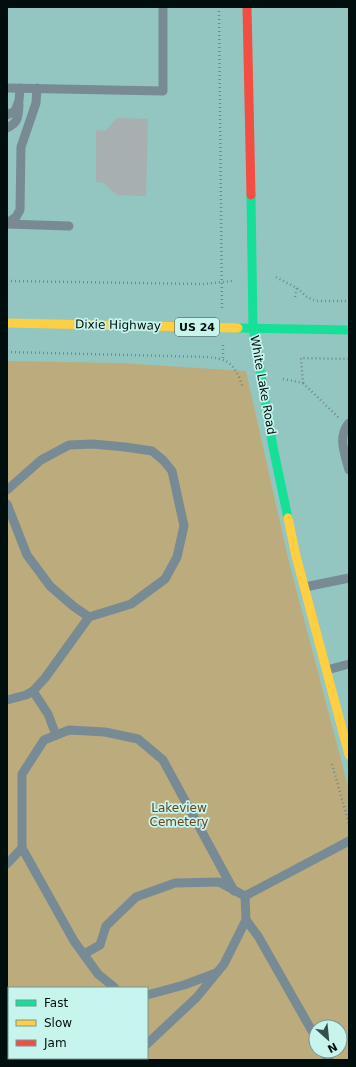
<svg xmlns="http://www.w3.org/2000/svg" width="356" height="1067" viewBox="0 0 356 1067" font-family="'DejaVu Sans',sans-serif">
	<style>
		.green { fill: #bcac7d; fill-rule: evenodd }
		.building { fill: #a7afb0 }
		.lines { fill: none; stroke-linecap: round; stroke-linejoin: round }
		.path { stroke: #708a8d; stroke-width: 2.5; stroke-dasharray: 1 3; stroke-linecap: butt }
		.lane { stroke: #788b95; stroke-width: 9 }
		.fast { stroke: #16e098; stroke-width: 9 }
		.slow { stroke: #ffcf43; stroke-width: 9 }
		.jam { stroke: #f24e42; stroke-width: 9 }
		.labels { text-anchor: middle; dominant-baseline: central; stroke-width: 3.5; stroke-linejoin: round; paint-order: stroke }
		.shield { fill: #c7f4ed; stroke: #3c5450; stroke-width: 1 }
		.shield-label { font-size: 11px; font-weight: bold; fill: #000f0d }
		.street-label { font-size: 12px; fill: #000f0d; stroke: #c7f4ed }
		.park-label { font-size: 12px; fill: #68431b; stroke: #c7f4ed }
	</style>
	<rect width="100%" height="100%" fill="#93c6c0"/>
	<path class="green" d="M7 361 120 363 246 371 289 562 349 790V1060H7ZM9 988H147V1058H9ZM316 1027H340V1051H316Z"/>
	<path class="building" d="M117 118 148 119 146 196 117 195V193H114L104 183 96 182V130L105 131Z"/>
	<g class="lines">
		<g class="path">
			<path d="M219 7 222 310"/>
			<path d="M276 277 297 288 307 297 316 301H349"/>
			<path d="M7 281 203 284 232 281"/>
			<path d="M295 297 297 288"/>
			<path d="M223 345V359"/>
			<path d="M7 352 208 357C225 359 231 361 239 377"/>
			<path d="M239 377 243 388"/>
			<path d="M283 379 303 383 301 358 349 359"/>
			<path d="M303 383 340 419"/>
			<path d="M332 764 349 824"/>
		</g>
		<g class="lane">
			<path d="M7 88 163 91V7"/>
			<path d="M7 115 15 111 19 101 20 88"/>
			<path d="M7 128C19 122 18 117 19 105"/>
			<path d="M7 223 16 217 20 210 21 147 36 103 37 88"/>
			<path d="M7 224 69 226"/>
			<path d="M349 423C337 437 345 454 349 470"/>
			<path d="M7 490 41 460 69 445 93 444 125 447 152 451 163 460 172 471 184 526 177 557 165 579 131 604 89 617 45 678 33 691 26 695 7 700"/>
			<path d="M7 504 27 555 50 586 73 606 89 617"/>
			<path d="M305 587 349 578"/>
			<path d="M327 670 349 664"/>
			<path d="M33 691 48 714 56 735"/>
			<path d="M22 848 74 941 98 974 115 988"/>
			<path d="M7 864 22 848V774L44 740 69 730 105 732 138 739 163 760 234 891"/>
			<path d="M245 896 349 841"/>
			<path d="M246 920 258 936 316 1038"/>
			<path d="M84 954 100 945 106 926 136 897 175 883 219 882 245 896"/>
			<path d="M147 995 184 985 216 973"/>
			<path d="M147 1044 197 997 224 964 246 920 245 896"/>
			<path d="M323 1051 329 1060"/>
			<path d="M122 1060 125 1058"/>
		</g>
		<g class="fast">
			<path d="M251 195 253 328 273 447 288 518"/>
			<path d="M238 328 349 330"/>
		</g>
		<g class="slow">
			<path d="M7 323 238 328"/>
			<path d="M288 518 296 556 349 755"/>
		</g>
		<path class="jam" d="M247 7 251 195"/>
	</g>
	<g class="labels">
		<rect class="shield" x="175" y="318" width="44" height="18" rx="3"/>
		<g class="shield-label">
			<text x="197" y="327">US 24</text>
		</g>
		<g class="street-label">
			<text transform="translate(118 325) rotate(1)">Dixie Highway</text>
			<text transform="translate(263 385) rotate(80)">White Lake Road</text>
		</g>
		<g class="park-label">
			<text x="179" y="808">Lakeview<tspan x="179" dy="14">Cemetery</tspan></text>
		</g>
	</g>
	<rect width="356" height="1067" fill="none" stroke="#000f0d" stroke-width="16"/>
	<rect x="8" y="987" width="140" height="72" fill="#c7f4ed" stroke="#779893"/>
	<rect x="16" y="1000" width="20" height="6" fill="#16e098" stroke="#779893"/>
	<text x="44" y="1007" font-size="12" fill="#000f0d">Fast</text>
	<rect x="16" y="1020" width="20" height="6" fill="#ffcf43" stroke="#779893"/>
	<text x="44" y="1027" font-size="12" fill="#000f0d">Slow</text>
	<rect x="16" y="1040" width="20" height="6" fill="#f24e42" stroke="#779893"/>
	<text x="44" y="1047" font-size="12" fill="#000f0d">Jam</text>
	<g transform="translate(328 1039) rotate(153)"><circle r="19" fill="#c7f4ed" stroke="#779893"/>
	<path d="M0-3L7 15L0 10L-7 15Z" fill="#334f4c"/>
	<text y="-6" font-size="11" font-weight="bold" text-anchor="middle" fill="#000f0d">N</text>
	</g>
</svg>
